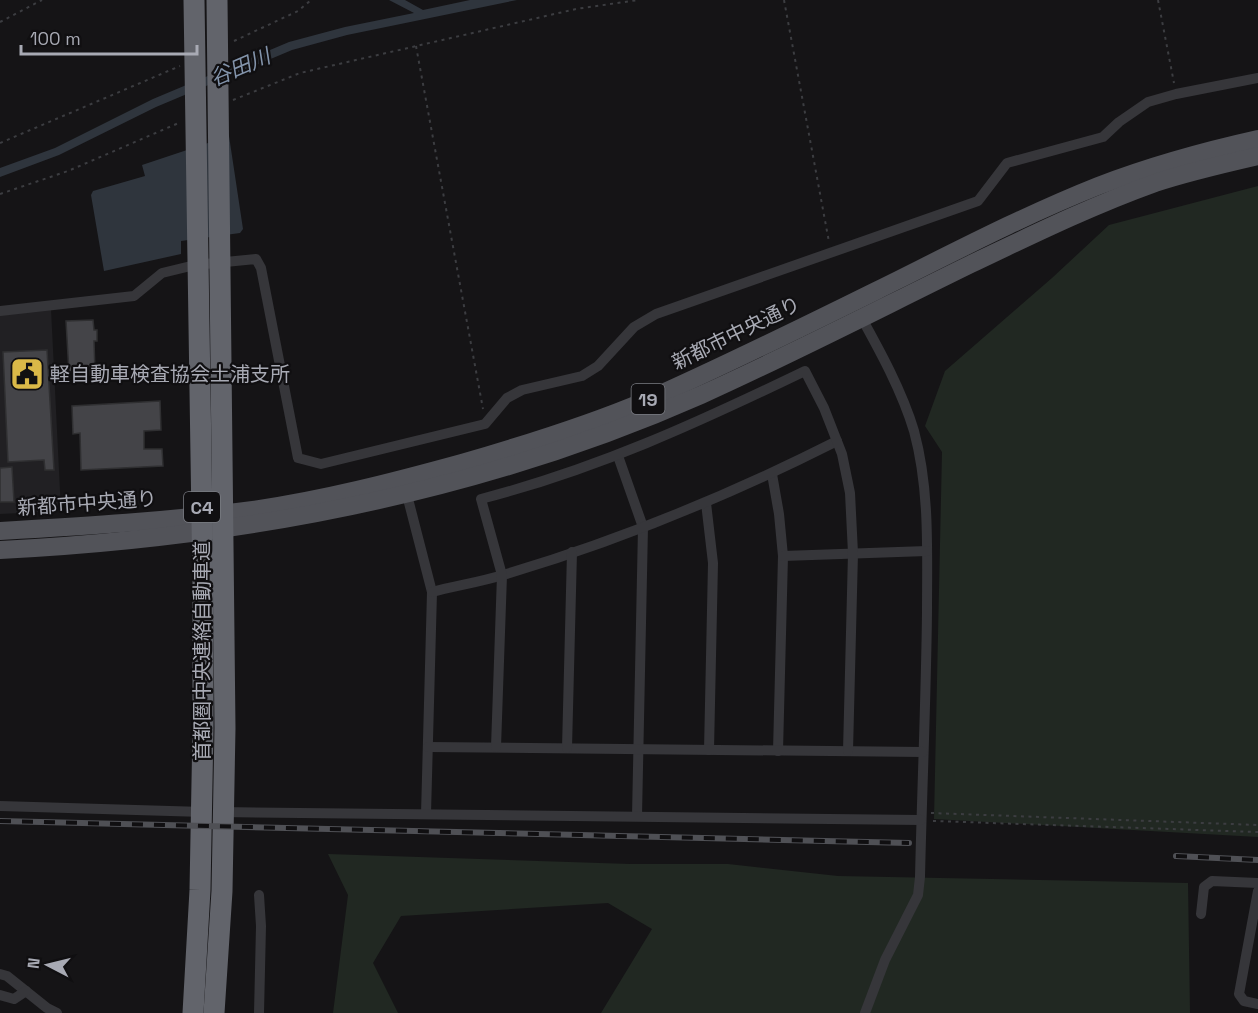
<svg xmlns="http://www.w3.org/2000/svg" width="1258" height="1013" viewBox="0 0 1258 1013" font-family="'Space Grotesk','Noto Sans JP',sans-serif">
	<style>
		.built { fill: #212023 }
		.green { fill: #212822 }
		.water { fill: #2f353d }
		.building { fill: #444448; stroke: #2f2f31; stroke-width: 1.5 }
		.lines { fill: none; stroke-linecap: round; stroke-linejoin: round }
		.path { stroke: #3c3d41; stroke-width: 2; stroke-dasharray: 3 4.5; stroke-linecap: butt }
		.street { stroke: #36363a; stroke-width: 10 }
		.primary { stroke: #525359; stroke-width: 18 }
		.highway { stroke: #62646b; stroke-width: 21 }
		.rail-casing { stroke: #4f5055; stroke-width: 6 }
		.rail { stroke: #100f11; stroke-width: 4; stroke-dasharray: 11; stroke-linecap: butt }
		.labels { text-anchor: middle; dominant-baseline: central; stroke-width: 4.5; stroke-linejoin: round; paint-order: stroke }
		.shield { fill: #100f11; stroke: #7a7c83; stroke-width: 1.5 }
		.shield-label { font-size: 18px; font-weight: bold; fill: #a8aab4 }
		.street-label { font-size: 20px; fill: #a8aab4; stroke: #100f11 }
		.poi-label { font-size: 20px; fill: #a8aab4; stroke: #100f11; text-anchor: start }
		.water-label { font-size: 21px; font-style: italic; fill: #8394ab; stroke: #100f11 }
	</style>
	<rect width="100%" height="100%" fill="#151416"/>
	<path class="built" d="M51 309 61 511 0 514V315Z"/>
	<g class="green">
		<path d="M1258 186V837L934 819 942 452 925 426 945 371 1052 278 1109 225Z"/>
		<path d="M328 854 630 864H728L838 876 1188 883 1190 1013H601L652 929 608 903 401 916 373 963 398 1013H333L348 895Z"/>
	</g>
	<g class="water">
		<path d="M389 0H405L423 10 470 0H517L347 35 292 50 156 107 59 155 0 177V168L55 148 153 99 289 42 345 27 414 13Z"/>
		<path d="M229 136 243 229 240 233 181 241V254L104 271 91 195 93 191 145 176 142 165Z"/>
	</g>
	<g class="building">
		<path d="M93 320 94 330H97V341H94L95 372H90V375L75 376V373H69L66 321Z"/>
		<path d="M47 350 54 470H45L44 460 8 462 3 352Z"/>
		<path d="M160 401 161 430 144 431V449H162L163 466 81 470 80 433 73 434 72 406Z"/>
		<path d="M12 467 14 502H0V468Z"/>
	</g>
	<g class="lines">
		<g class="path">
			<path d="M784 0 829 242"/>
			<path d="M1158 0 1174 83"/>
			<path d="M0 22 42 0"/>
			<path d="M234 41 298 11 311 0"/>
			<path d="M416 46 483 409"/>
			<path d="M233 100 300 73 576 9 638 0"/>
			<path d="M0 143 180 66"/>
			<path d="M0 194 68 171 181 122"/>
			<path d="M931 813 1258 825"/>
			<path d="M933 821 1258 832"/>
		</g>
		<g class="street">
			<path d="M0 311 134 296 162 273 195 265 256 259 261 268 298 458 321 464 485 424 507 398 522 390 582 376 598 366 634 327 656 314 978 201 1007 163 1103 137 1119 122 1148 102 1176 94 1258 78"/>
			<path d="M860 315C880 351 902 391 914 431 930 490 927 552 927 612 926 700 922 789 920 877L918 895 885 960 865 1013"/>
			<path d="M618 456 643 527 637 816"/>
			<path d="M772 474 779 514 783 556 778 751"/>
			<path d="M407 495 432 592 426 814"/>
			<path d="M706 503 713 563 709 750"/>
			<path d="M783 556 927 551"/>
			<path d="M432 592C455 586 480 582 503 575 618 541 730 495 837 441"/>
			<path d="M428 747 923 752"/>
			<path d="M496 747 502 575 481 499C597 469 697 423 805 371L824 408 842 454 850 493 853 553 848 751"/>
			<path d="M567 748 572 552"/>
			<path d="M0 806 204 812"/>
			<path d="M220 812 921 820"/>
			<path d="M1258 891 1239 994 1244 1001 1258 1004"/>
			<path d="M259 895 261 926 259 1013"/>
			<path d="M1201 914 1204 887 1212 881 1258 883"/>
			<path d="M0 974 7 976 47 1008 57 1013"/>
			<path d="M0 995 14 999 26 991"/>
		</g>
		<g class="primary">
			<path d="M0 531C85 526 169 521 253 510 323 500 393 482 462 463 524 445 586 426 645 401 731 363 815 321 898 280 964 247 1030 213 1098 186 1150 166 1204 151 1258 139"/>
			<path d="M0 550C240 538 480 493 701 395 792 354 881 308 971 264 1032 235 1091 206 1155 183 1188 172 1223 164 1258 156"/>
		</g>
		<g class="highway">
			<path d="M193 1013 200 890 203 728V586L194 0"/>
			<path d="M214 1013 222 891 225 728 217 0"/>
		</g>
		<g class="rail-casing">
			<g id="rail">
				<path d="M0 821 909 843"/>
				<path d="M1176 856 1258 860"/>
			</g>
		</g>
		<use href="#rail" class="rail"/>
	</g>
	<defs>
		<g id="civic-square" transform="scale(1.725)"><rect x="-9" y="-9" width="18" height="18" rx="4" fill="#dab948" stroke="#100f11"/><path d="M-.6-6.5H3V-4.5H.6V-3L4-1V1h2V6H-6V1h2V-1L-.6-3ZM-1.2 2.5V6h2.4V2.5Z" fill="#111"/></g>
	</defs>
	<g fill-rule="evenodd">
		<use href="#civic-square" x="27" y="374"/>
	</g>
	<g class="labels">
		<g class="shield">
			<rect x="631.5" y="384" width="33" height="30" rx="4.5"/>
			<rect x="184" y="492" width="36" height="30" rx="4.5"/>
		</g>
		<g class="shield-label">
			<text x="648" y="399">19</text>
			<text x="202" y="507">C4</text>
		</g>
		<g class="street-label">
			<text transform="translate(736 333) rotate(-26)">新都市中央通り</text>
			<text transform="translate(87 503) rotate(-4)">新都市中央通り</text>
			<text transform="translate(202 651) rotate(-90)">首都圏中央連絡自動車道</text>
		</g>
		<g class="poi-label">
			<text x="50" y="374">軽自動車検査協会土浦支所</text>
		</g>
		<g class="water-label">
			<text transform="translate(240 67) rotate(-23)">谷田川</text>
		</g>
	</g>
	<g transform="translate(48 965) rotate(277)" stroke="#100f11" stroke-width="4.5" paint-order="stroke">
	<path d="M0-4.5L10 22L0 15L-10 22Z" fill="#a8aab4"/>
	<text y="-9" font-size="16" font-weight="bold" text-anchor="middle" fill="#a8aab4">N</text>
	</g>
	<path d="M21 45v9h176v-9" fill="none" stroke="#a8aab4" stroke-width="3"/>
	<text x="30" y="45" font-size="18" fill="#a8aab4" stroke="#100f11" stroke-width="4.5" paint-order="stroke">100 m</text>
</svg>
